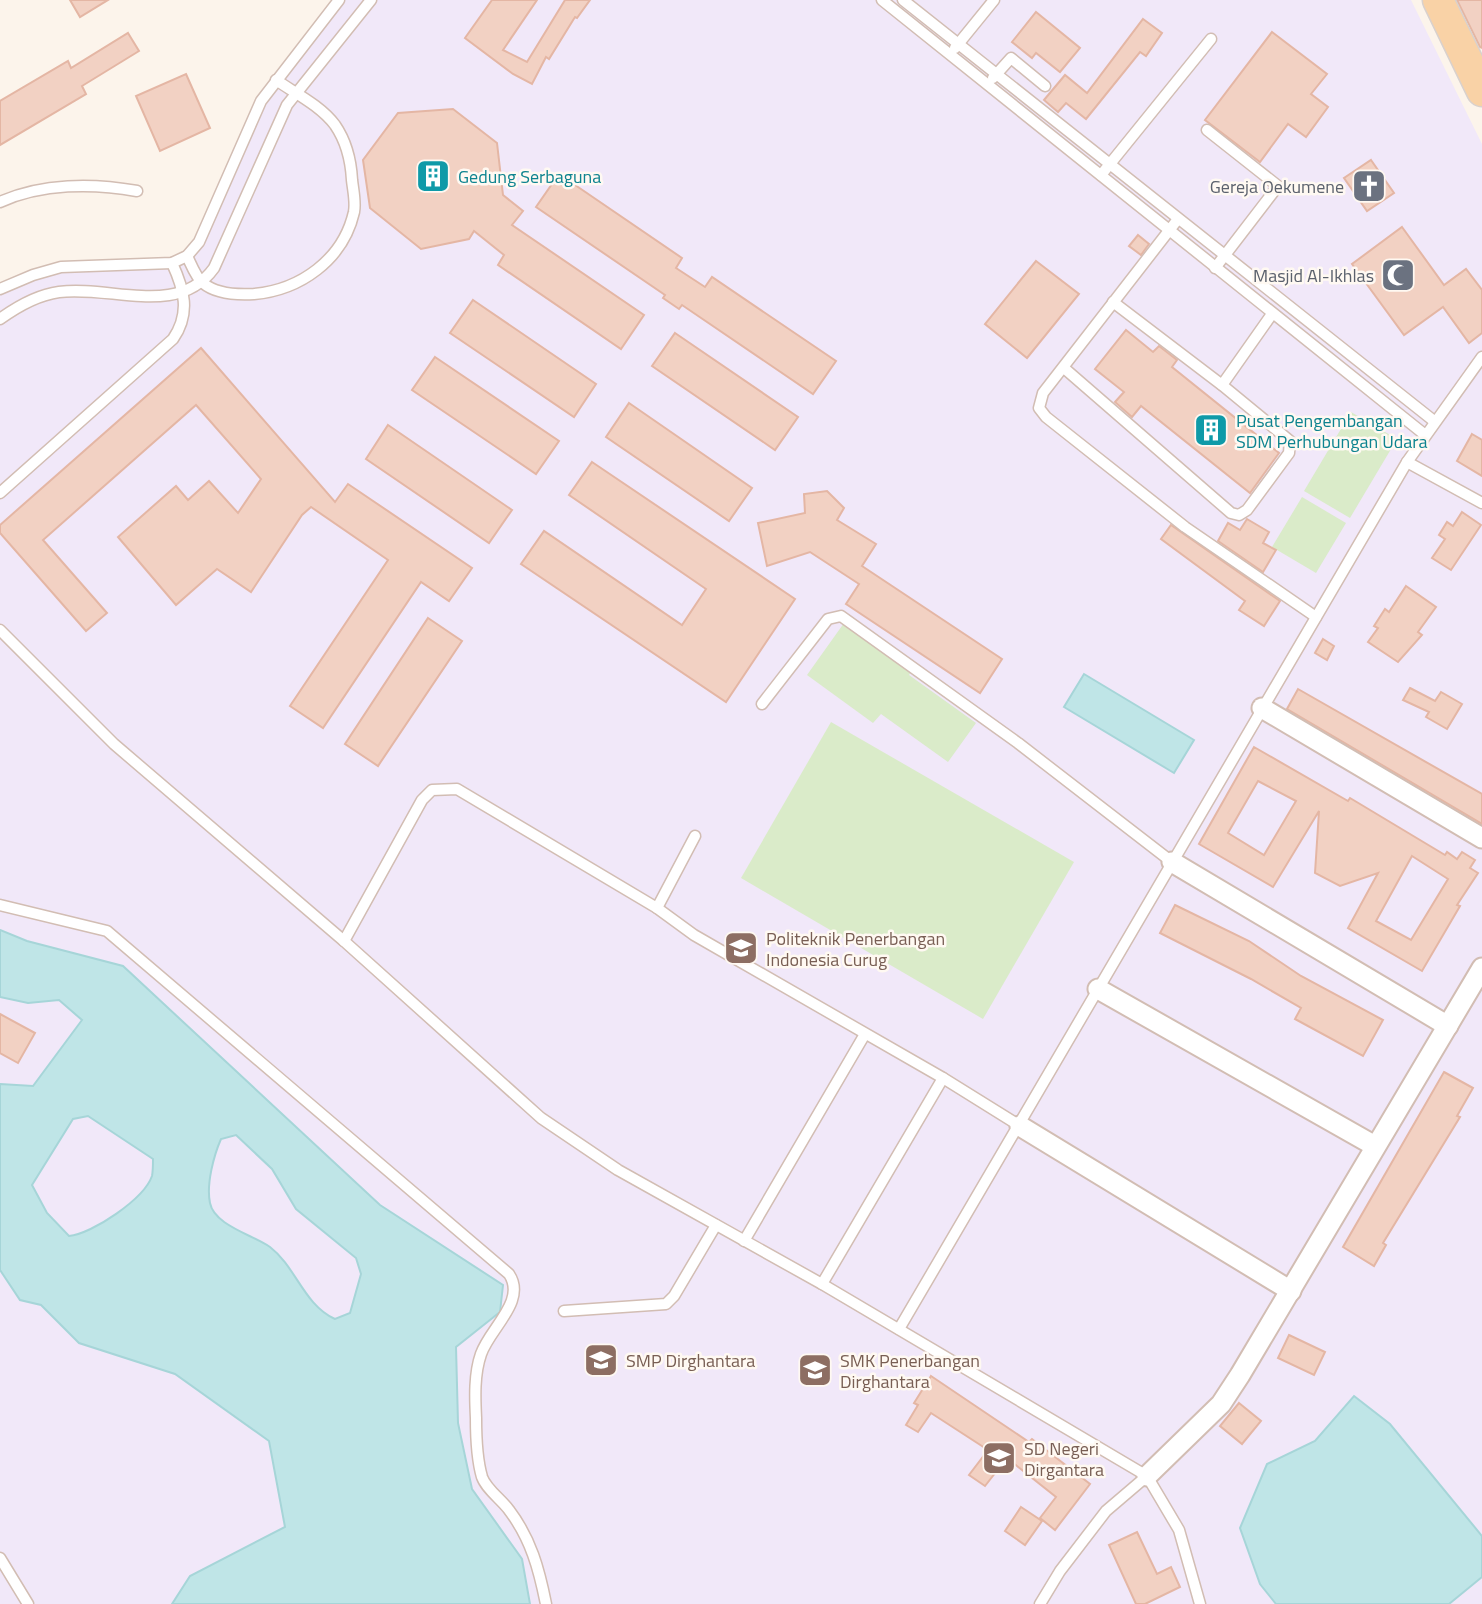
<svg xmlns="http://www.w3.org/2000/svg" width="1482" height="1604" viewBox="0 0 1482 1604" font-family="'Titillium Web',sans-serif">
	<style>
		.education { fill: #f1e8f9 }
		.green { fill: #daebc9 }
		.water { fill: #bfe5e7; stroke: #a6d5d8; stroke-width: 2; fill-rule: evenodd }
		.building { fill: #f2d1c3; stroke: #e4b6a4; stroke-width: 2; fill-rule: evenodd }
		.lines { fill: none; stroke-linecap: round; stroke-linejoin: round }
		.lane-casing { stroke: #d2bdb3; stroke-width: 13 }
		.street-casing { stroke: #d2bdb3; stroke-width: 23 }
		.primary-casing { stroke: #d9d1cd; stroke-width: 33 }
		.lane { stroke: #fff; stroke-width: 10 }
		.street { stroke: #fff; stroke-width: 19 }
		.primary { stroke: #f9d2a6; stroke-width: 30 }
		.labels { text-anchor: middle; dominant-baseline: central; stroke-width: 5; stroke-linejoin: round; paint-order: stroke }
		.culture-label { font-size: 18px; fill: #0d838f; stroke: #fff9f2; text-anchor: start }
		.worship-label { font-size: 18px; fill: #5b616d; stroke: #fff9f2; text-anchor: end }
		.education-label { font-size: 18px; fill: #785e54; stroke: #fff9f2; text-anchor: start }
	</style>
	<rect width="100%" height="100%" fill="#fcf4eb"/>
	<path class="education" d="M343 0H1411L1482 144V1604H0V292L51 267 169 265 196 243 269 89Z"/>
	<g class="green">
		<path d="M1351 412 1397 439 1350 518 1304 491Z"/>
		<path d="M1302 497 1346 523 1316 573 1272 547Z"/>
		<path d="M849 616 916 664 909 675 976 723 948 762 881 714 873 723 807 675Z"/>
		<path d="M831 722 1074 862 983 1019 741 878Z"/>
	</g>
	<g class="water">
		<path d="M1084 674 1194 740 1174 773 1064 707Z"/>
		<path d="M0 930 27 941 123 966 380 1205 503 1285 500 1312 456 1347 458 1423 472 1489 522 1559 530 1604H172L190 1576 285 1527 269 1441 175 1374 79 1343 41 1305 20 1300 0 1270V1084L33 1086 82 1020 59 1000 28 1003 0 997ZM88 1116 153 1159C153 1164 153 1171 152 1176 144 1199 92 1234 69 1236L47 1213 32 1185 73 1119ZM236 1135 272 1169 296 1209 356 1258 361 1274 350 1313 335 1319C304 1305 296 1267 270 1247 253 1235 214 1225 210 1203 206 1184 214 1155 221 1139Z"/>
		<path d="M1354 1396 1390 1424 1482 1536V1577L1449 1604H1276L1260 1584 1240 1528 1267 1464 1315 1441Z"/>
	</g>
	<g class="building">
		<path d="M70 0H108L80 17Z"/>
		<path d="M492 0H537L503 50 527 62 565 0H590L577 18 575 17 549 59 546 57 532 84 513 74 465 38Z"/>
		<path d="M1457 0H1482V48L1480 47Z"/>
		<path d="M1036 12 1080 48 1060 72 1036 53 1032 58 1012 42Z"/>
		<path d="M1143 19 1162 33 1146 56 1140 52 1086 119 1066 103 1058 112 1044 100 1065 75 1087 93Z"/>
		<path d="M1272 32 1327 74 1311 94 1328 107 1306 137 1288 124 1260 162 1205 120Z"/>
		<path d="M128 33 139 51 82 86 86 94 0 145V101L68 61 71 68Z"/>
		<path d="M186 74 210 128 160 151 136 96Z"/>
		<path d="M453 109 497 143 503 195 523 211 512 225 644 315 621 349 498 265 504 255 474 231 469 239 421 249 370 208 363 160 398 113Z"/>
		<path d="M1371 160 1394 193 1367 211 1344 178Z"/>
		<path d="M559 174 682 258 676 268 705 287 712 277 836 361 813 394 682 305 679 309 663 298 665 295 536 207Z"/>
		<path d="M1402 227 1444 285 1466 269 1482 290V333L1469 343 1443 307 1404 335 1352 264Z"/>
		<path d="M1138 235 1149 244 1141 255 1129 246Z"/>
		<path d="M1036 261 1079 294 1027 358 985 324Z"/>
		<path d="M473 300 596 384 574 417 450 333Z"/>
		<path d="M1126 330 1153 352 1159 346 1177 360 1172 367 1279 453 1250 493 1141 406 1132 417 1115 402 1124 392 1095 369Z"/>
		<path d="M675 333 798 417 775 450 652 366Z"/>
		<path d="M201 348 335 502 348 484 472 568 449 601 421 582 323 728 290 706 388 560 311 507 302 515 251 592 217 569 176 605 118 537 176 486 188 500 209 481 238 513 261 479 196 405 43 540 107 613 86 631 0 533V525Z"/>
		<path d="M435 357 559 441 536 474 412 390Z"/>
		<path d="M629 403 752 488 729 521 606 437Z"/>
		<path d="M388 425 512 510 489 543 366 459Z"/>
		<path d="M1472 434 1482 440V476L1457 461Z"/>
		<path d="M592 462 795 599 726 702 521 564 544 531 682 625 706 589 569 495Z"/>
		<path d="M827 491 844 508 837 520 876 544 862 566 1002 659 980 693 846 604 859 584 810 552 767 566 758 523 805 513 804 494Z"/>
		<path d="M1462 512 1481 525 1451 570 1432 558 1445 539 1439 535 1447 522 1453 526Z"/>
		<path d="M1247 519 1269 532 1263 543 1276 550 1263 572 1218 541 1228 523 1240 530Z"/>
		<path d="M1171 525 1280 601 1264 626 1239 610 1245 601 1161 539Z"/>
		<path d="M1406 586 1436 607 1418 632 1422 635 1398 662 1368 642 1378 628 1374 626 1385 609 1389 612Z"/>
		<path d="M428 618 462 641 378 766 345 744Z"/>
		<path d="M1323 639 1334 646 1327 660 1315 653Z"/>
		<path d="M1410 688 1435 701 1441 692 1462 704 1447 729 1426 717 1429 712 1403 700Z"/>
		<path d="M1298 689 1482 794V824L1287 709Z"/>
		<path d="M1254 747 1348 801 1350 798 1445 855 1447 852 1457 859 1462 852 1475 860 1470 868 1478 873 1457 905 1460 906 1422 971 1348 928 1378 873 1340 886 1315 873 1319 811 1273 887 1199 844ZM1258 781 1296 801 1264 855 1228 833ZM1412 856 1448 879 1411 940 1376 921Z"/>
		<path d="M1175 905 1249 941 1301 976 1383 1020 1363 1056 1295 1019 1301 1008 1251 979 1160 933Z"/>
		<path d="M0 1014 35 1033 18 1063 0 1053Z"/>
		<path d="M1444 1072 1473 1088 1457 1116 1460 1117 1383 1243 1386 1245 1374 1266 1343 1247Z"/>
		<path d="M1289 1335 1325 1352 1314 1375 1278 1358Z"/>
		<path d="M931 1376 1029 1442 1032 1439 1090 1484 1055 1530 1040 1518 1056 1497 1007 1458 985 1486 969 1475 988 1450 931 1413 918 1432 906 1425 918 1405 914 1403Z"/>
		<path d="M1239 1403 1261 1421 1242 1444 1220 1426Z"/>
		<path d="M1021 1507 1042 1521 1025 1545 1005 1531Z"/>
		<path d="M1137 1532 1157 1574 1171 1567 1180 1587 1145 1604H1136L1109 1545Z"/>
	</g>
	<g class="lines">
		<g class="lane-casing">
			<g id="lane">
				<path d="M882 0 1424 434"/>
				<path d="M903 0 1434 421"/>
				<path d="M955 48 994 0"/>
				<path d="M993 78 1011 58 1045 86"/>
				<path d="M1207 130 1278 186 1215 268"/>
				<path d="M1101 175 1211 39"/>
				<path d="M0 202C42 183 93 183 137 191"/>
				<path d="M1178 219 1043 393 1039 408 1046 417 1185 527 1316 617"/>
				<path d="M187 256C191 264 196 278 203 283 216 294 237 295 254 294 300 290 343 260 354 212 356 202 353 190 352 180 351 161 346 141 335 125 321 106 295 93 276 80"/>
				<path d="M0 289 33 275 61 267 172 263 187 256 199 242 261 101 339 0"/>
				<path d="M0 319C18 306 37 295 59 292 111 285 178 318 214 268L287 105 371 0"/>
				<path d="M1064 368 1231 513 1239 515 1247 510 1289 453 1290 441 1222 385 1113 302"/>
				<path d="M1222 385 1272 314"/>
				<path d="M1407 462 1482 503"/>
				<path d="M0 493 173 339C191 313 184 289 172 263"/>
				<path d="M0 630 114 744 344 941 541 1118 618 1170 822 1284 1147 1476 1179 1530 1200 1604"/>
				<path d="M762 704 828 619 841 616 1018 743 1172 862"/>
				<path d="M0 905 107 931 509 1274C527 1301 490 1328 481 1354 474 1374 475 1398 476 1418 476 1436 477 1460 482 1477 486 1489 502 1500 509 1510 531 1539 539 1569 546 1604"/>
				<path d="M657 908 695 836"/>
				<path d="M344 941 422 800 432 790 457 789 657 908 694 935 943 1078 1020 1126"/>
				<path d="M744 1241 865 1034"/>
				<path d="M822 1284 943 1078"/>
				<path d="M564 1311 666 1304 674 1296 716 1225"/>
				<path d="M899 1329 1407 462 1482 357"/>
				<path d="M0 1558 28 1604"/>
				<path d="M1040 1604 1060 1571 1106 1511 1147 1476"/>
			</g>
		</g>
		<g class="street-casing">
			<g id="street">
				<path d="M1262 708 1482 838"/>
				<path d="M1172 862 1448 1026"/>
				<path d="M1098 989 1375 1146"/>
				<path d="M1020 1126 1291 1291"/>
				<path d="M1147 1476 1221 1404 1240 1375 1482 968"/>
			</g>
		</g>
		<g class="primary-casing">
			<path id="primary" d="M1438 0 1482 91"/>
		</g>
		<use href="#lane" class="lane"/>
		<use href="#street" class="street"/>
		<use href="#primary" class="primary"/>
	</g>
	<defs>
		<g id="building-square" transform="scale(1.75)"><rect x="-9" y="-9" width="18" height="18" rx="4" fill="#0f9aa8" stroke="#fff9f2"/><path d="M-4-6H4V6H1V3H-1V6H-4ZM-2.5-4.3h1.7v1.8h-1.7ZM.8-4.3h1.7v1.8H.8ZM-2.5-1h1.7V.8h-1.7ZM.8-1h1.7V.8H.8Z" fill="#fff"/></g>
		<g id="church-square" transform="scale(1.75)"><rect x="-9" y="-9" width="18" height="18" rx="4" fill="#6b7280" stroke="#fff9f2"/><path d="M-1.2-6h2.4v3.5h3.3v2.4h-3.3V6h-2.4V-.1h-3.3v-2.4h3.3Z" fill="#fff"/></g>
		<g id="mosque-square" transform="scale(1.75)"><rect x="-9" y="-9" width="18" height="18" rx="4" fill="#6b7280" stroke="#fff9f2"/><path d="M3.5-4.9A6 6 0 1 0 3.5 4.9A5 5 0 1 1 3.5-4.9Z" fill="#fff"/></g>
		<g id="university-square" transform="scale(1.75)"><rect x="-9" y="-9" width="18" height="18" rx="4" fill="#8d6e63" stroke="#fff9f2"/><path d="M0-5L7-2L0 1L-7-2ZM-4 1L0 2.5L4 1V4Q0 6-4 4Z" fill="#fff"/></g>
		<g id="school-square" transform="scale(1.75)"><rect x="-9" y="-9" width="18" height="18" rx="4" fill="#8d6e63" stroke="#fff9f2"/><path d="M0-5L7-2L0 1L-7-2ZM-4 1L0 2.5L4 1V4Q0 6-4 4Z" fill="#fff"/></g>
	</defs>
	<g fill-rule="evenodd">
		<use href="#building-square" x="433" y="176"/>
		<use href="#church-square" x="1369" y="186"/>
		<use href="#mosque-square" x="1398" y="275"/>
		<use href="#building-square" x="1211" y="430"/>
		<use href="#university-square" x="741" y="948"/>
		<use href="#school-square" x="601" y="1360"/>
		<use href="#school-square" x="815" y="1370"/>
		<use href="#school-square" x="999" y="1458"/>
	</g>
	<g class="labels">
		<g class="culture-label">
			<text x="458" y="176">Gedung Serbaguna</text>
			<text x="1236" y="420">Pusat Pengembangan<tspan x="1236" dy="21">SDM Perhubungan Udara</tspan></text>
		</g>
		<g class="worship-label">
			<text x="1344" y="186">Gereja Oekumene</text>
			<text x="1374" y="275">Masjid Al-Ikhlas</text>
		</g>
		<g class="education-label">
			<text x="766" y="938">Politeknik Penerbangan<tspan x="766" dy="21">Indonesia Curug</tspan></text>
			<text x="626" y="1360">SMP Dirghantara</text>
			<text x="840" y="1360">SMK Penerbangan<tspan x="840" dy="21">Dirghantara</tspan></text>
			<text x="1024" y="1448">SD Negeri<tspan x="1024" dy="21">Dirgantara</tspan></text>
		</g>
	</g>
</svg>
